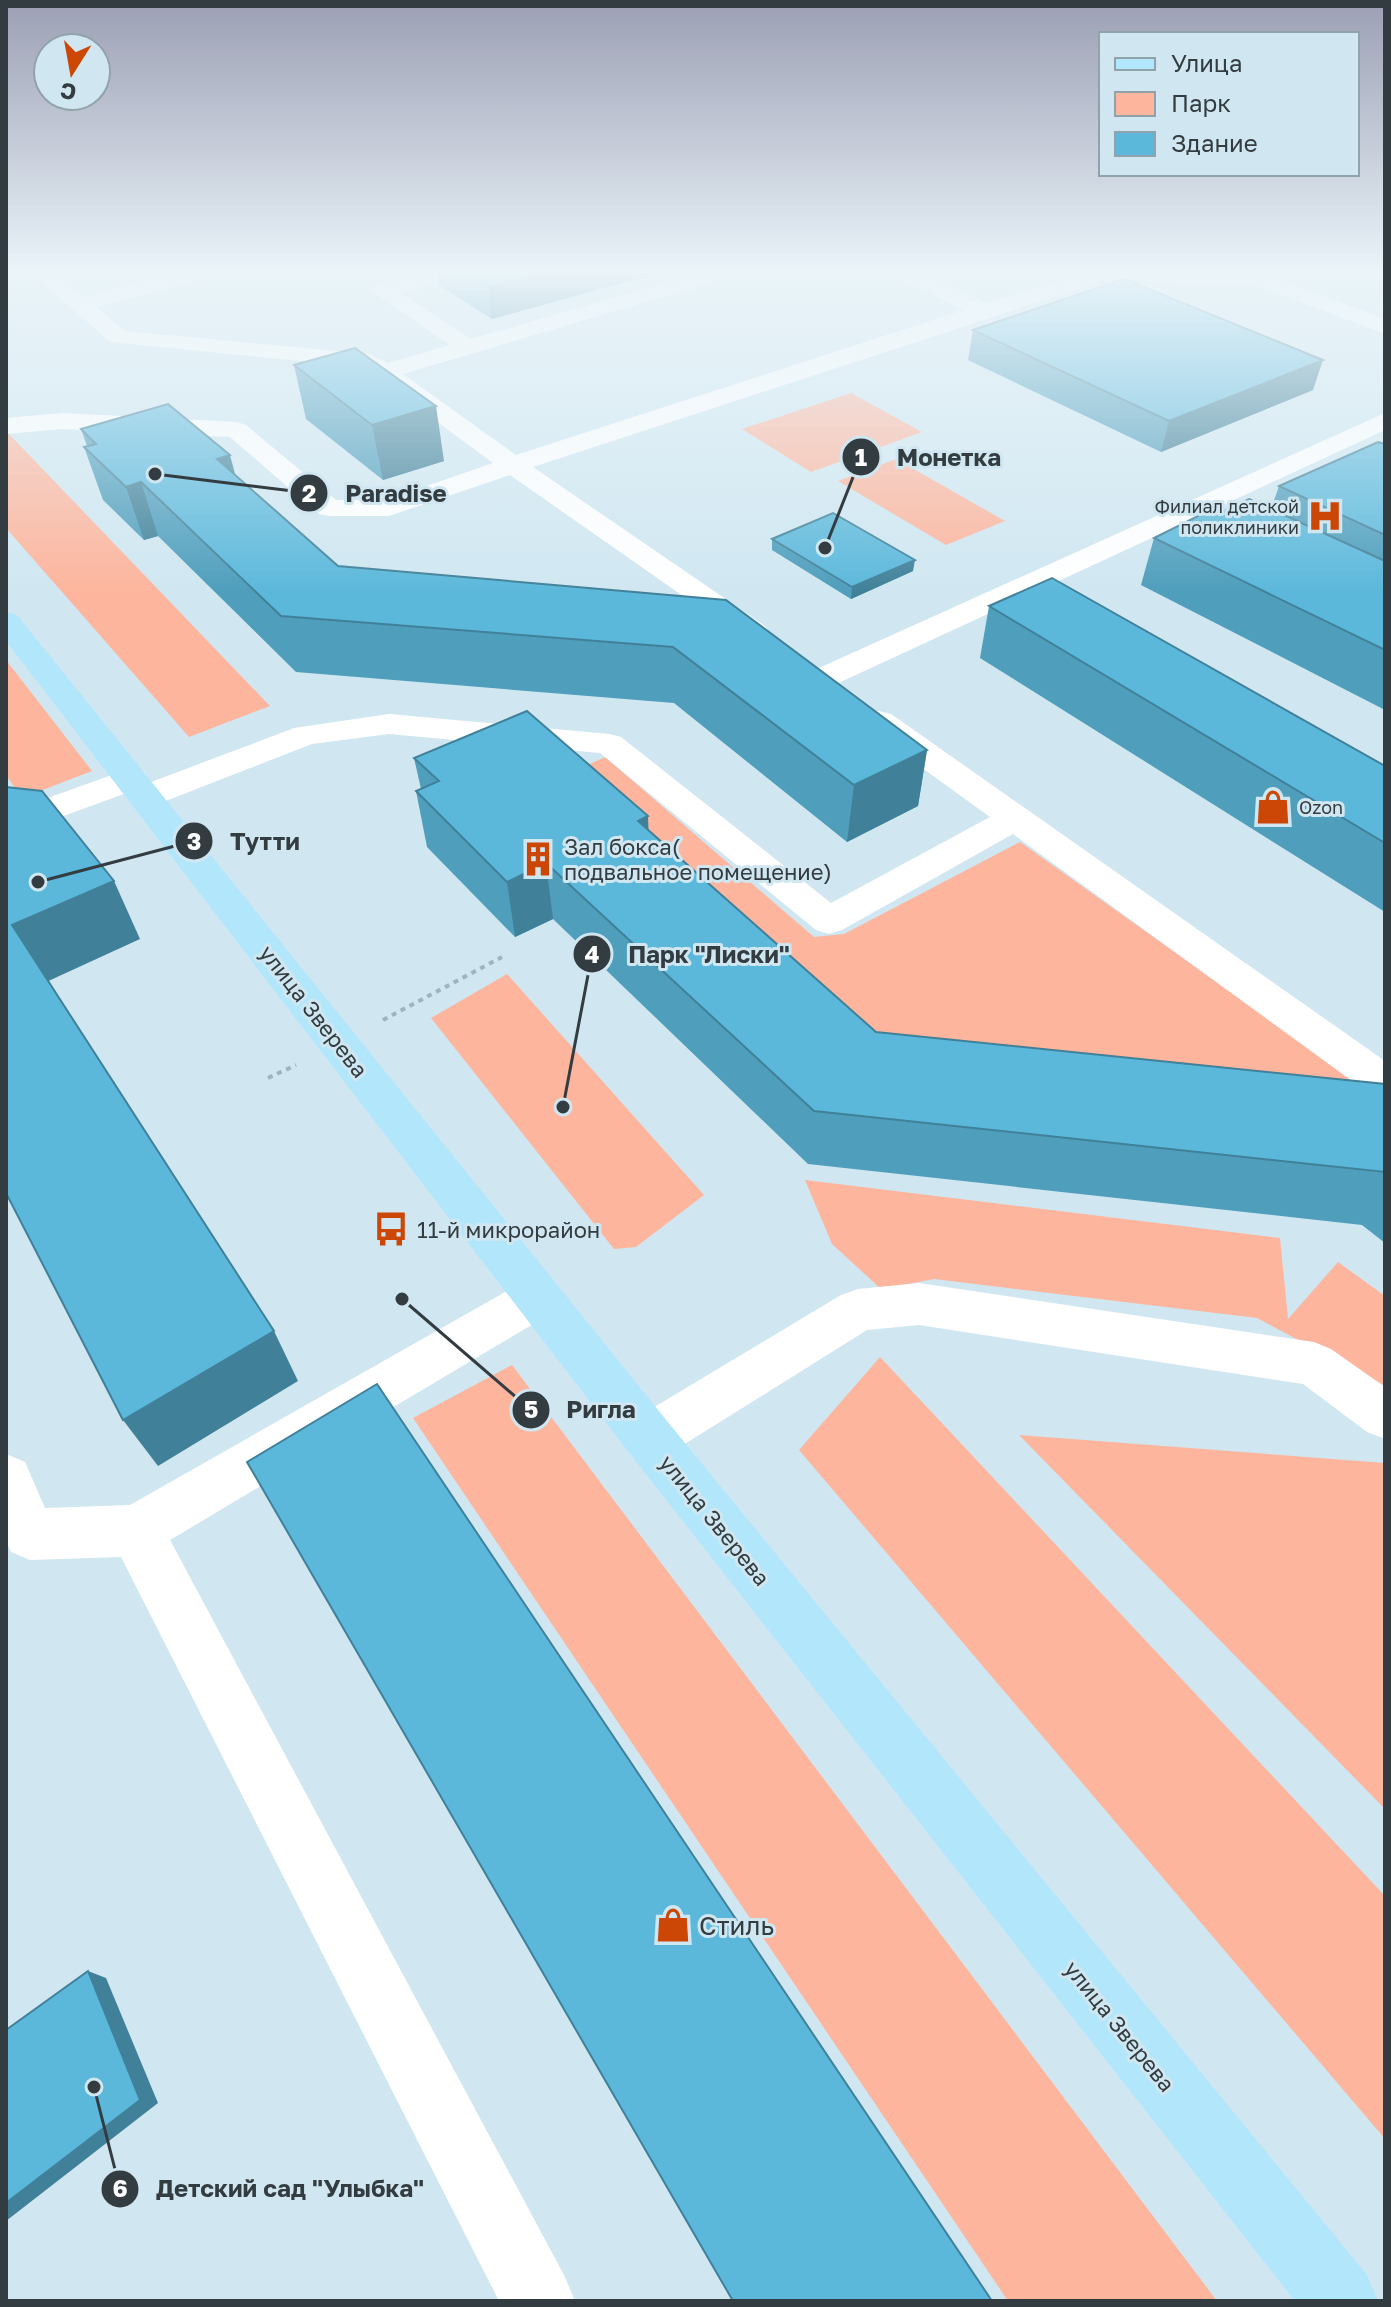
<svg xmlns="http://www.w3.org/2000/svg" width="1391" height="2307" viewBox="0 0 1391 2307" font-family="'Golos Text',sans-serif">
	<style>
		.green { fill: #fdb59d }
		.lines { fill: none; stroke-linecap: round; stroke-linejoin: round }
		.path { stroke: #a1b4bc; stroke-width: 4; stroke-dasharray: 5 5; stroke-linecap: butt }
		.minor { fill: #fff; fill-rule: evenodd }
		.major { fill: #b2e6fb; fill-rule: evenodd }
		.wall { fill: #4e9ebc }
		.shaded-wall { fill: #408199 }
		.building { fill: #5bb8db; stroke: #408199; stroke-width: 2 }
		.labels { text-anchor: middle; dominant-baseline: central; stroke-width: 6; stroke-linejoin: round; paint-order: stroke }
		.far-poi-label { font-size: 18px; fill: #333c40; stroke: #d0e7f1; text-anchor: end }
		.poi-label { font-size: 22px; fill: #333c40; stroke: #d0e7f1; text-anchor: start }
		.street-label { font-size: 22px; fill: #333c40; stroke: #d0e7f1 }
		.near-poi-label { font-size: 26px; fill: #333c40; stroke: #d0e7f1; text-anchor: start }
		.leader { fill: none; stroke: #333c40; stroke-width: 3 }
		.callout-dot { fill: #333c40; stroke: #d0e7f1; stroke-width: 3 }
		.mark-label { font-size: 24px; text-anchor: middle; font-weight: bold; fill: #fff }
		.callout-label { font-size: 24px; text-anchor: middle; font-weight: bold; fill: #333c40; stroke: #d0e7f1; stroke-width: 6; stroke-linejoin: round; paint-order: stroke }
	</style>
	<rect width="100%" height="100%" fill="#d0e7f1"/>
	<g class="green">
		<path d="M851 393 922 432 811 472 742 429Z"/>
		<path d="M9 434 270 706 189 737 6 528V435Z"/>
		<path d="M896 459 1005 521 946 545 838 481Z"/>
		<path d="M6 660 92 771 22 798 6 775Z"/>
		<path d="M605 757 814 937 844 934 1020 842 1385 1102 879 1069 562 777Z"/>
		<path d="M507 974 704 1195 636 1247 614 1249 431 1018Z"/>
		<path d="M805 1180 1280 1238 1288 1319 1338 1262 1385 1296V1386L1257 1318 934 1279 881 1289 832 1244Z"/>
		<path d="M880 1357 1385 1896V2139L799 1450Z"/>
		<path d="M512 1365 1217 2301H1008L413 1418Z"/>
		<path d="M1019 1435 1385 1463V1809Z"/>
	</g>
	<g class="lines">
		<g class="path">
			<path d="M383 1020 502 957"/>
			<path d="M268 1078 296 1065"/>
		</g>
		<g class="minor">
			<path d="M29 270H53L85 297 181 270H203L195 281 97 307 124 331 369 354 388 363 450 345 372 291 375 286 437 270H472L468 274 401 293 471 339 710 270H744L740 274 403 374 516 455 964 310 891 274 887 270H915L986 303 1072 277 1048 274 1044 270 1259 273 1269 270H1300L1296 274 1281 280 1385 319V334L1258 286 1109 279 533 467 765 626 769 632 765 638 754 641 743 638 510 475 389 516H329L319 514 230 437 62 429 6 434V418L62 413 237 422 246 425 336 500H386L493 463 363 367 110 342Z"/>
			<path d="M1385 413V430L832 686 821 689 810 686 805 679 810 672Z"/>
			<path d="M879 711 891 714 1385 1061V1099L1370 1094 1013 834 842 930 829 934 816 930 600 753 389 734 312 744 158 804 146 807 134 804 129 796 132 791 6 837V813L120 772 132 768 144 772 149 779 146 784 294 728 389 714 609 734 621 737 831 903 990 817 867 728 863 721 867 714Z"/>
			<path d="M538 1277 555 1283 562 1297 555 1311 170 1540 564 2275 575 2301H499L121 1557 30 1560 11 1552 6 1541V1454L25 1462 45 1508 130 1505 521 1283Z"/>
			<path d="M919 1283 1314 1342 1331 1349 1385 1387V1439L1367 1432 1303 1384 919 1325 867 1330 667 1455 649 1462 631 1455 623 1438 631 1421 841 1295 858 1289Z"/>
		</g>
		<path class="major" d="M6 612 17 615 667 1421 1367 2275 1378 2301H1295L631 1455 6 641Z"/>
	</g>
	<g class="wall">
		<path d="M437 270H651V275L492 319 439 285Z"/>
		<path d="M973 330 1313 390 1161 452 968 360Z"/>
		<path d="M294 365 444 461 383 480 306 419Z"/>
		<path d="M81 429 235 474 338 566 726 600 927 750 918 806 847 842 674 703 296 672 158 536 144 540 103 500 84 447 87 446Z"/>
		<path d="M1385 444V710L1141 585 1154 538 1222 512 1271 509 1279 486Z"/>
		<path d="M772 539 913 571 851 599 772 550Z"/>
		<path d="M989 606 1385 766V912L980 658Z"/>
		<path d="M414 758 649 830 876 1032 1385 1084V1243L1362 1225 808 1164 553 919 515 937 427 847 416 791 421 789Z"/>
	</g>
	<g class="shaded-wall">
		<path d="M106 270H132L107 276Z"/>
		<path d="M306 270H327L307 275Z"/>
		<path d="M552 270H651V275L492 319 489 287Z"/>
		<path d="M1323 360 1313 390 1161 452 1169 421Z"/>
		<path d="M436 406 444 461 383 480 372 425Z"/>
		<path d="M230 455 244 508 217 459Z"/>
		<path d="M141 482 158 536 144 540 126 487Z"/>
		<path d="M915 560 913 571 851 599 852 587Z"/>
		<path d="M927 750 918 806 847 842 854 785Z"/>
		<path d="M648 816 650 872 638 821Z"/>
		<path d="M546 863 553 919 515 937 507 882Z"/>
		<path d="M114 881 140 939 44 983 12 925Z"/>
		<path d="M274 1331 298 1381 158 1466 123 1420Z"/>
		<path d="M88 1971 106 1978 158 2103 6 2221V2203Z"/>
	</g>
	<g class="building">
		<path d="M461 270H552L489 287Z"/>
		<path d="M1124 279 1323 360 1169 421 973 330Z"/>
		<path d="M355 348 436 406 372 425 294 365Z"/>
		<path d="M168 404 230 455 217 459 338 566 726 600 927 750 854 785 673 647 281 616 141 482 126 487 84 447 96 444 81 429Z"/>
		<path d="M1378 442 1385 444V535L1279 486Z"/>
		<path d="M1249 499 1385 561V650L1154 538 1214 508 1222 512Z"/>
		<path d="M833 513 915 560 852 587 772 539Z"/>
		<path d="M1052 578 1385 766V843L989 606Z"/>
		<path d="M527 711 648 816 638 821 876 1032 1385 1084V1172L814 1111 546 863 507 882 416 791 439 781 414 758Z"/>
		<path d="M6 787 42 791 114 881 12 925 274 1331 123 1420 6 1193Z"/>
		<path d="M377 1384 992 2301H733L247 1462Z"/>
		<path d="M88 1971 140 2100 6 2203V2030Z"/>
	</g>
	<linearGradient id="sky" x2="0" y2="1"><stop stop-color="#9c9fb4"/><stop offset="0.46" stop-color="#eaf4f9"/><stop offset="1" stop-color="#eaf4f9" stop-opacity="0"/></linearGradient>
	<rect width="1391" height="593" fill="url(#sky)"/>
	<defs>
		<g id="hospital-bare" transform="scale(2.76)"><path d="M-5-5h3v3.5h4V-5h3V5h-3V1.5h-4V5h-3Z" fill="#cc4706" stroke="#d0e7f1" stroke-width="2.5" paint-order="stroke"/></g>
		<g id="shop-bare" transform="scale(2.76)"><path d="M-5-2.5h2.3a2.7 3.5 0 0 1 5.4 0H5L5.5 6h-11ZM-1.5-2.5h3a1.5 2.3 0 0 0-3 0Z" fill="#cc4706" stroke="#d0e7f1" stroke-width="2.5" paint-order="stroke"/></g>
		<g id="building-bare" transform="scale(2.76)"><path d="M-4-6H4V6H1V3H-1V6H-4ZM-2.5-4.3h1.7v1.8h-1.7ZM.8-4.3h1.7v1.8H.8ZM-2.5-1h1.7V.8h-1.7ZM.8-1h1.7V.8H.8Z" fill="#cc4706" stroke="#d0e7f1" stroke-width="2.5" paint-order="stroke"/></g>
		<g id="bus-bare" transform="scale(2.76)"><path d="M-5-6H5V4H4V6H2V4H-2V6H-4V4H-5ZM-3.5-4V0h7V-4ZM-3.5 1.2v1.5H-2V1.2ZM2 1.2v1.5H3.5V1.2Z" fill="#cc4706" stroke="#d0e7f1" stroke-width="2.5" paint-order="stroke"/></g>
	</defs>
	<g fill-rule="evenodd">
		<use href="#hospital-bare" x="1325" y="516"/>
		<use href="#shop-bare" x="1273" y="807"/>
		<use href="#building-bare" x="538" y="859"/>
		<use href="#bus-bare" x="391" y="1229"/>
		<use href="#shop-bare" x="673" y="1925"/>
	</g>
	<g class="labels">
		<g class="far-poi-label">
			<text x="1299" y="506">Филиал детской<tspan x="1299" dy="21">поликлиники</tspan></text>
			<text x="1299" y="807" text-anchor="start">Ozon</text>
		</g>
		<g class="poi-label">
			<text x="564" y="846">Зал бокса(<tspan x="564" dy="25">подвальное помещение)</tspan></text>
			<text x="417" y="1229">11-й микрорайон</text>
		</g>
		<g class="street-label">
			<text transform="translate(314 1011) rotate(52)">улица Зверева</text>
			<text transform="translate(715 1520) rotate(51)">улица Зверева</text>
			<text transform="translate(1120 2026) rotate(51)">улица Зверева</text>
		</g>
		<g class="near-poi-label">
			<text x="699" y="1925">Стиль</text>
		</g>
	</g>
	<path class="leader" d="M825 548L861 457M155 474L309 493M38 882L194 841M563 1107L592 954M402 1299L531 1410M94 2087L120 2189"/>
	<g class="callout-dot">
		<circle cx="825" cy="548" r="8"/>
		<circle cx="155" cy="474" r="8"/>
		<circle cx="38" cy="882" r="8"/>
		<circle cx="563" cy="1107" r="8"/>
		<circle cx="402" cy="1299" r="8"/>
		<circle cx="94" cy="2087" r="8"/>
		<circle cx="861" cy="457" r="20"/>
		<circle cx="309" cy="493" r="20"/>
		<circle cx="194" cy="841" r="20"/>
		<circle cx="592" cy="954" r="20"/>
		<circle cx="531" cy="1410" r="20"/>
		<circle cx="120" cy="2189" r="20"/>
	</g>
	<g class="mark-label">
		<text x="861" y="466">1</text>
		<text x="309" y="502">2</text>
		<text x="194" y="850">3</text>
		<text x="592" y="963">4</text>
		<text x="531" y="1418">5</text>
		<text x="120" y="2197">6</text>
	</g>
	<g class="callout-label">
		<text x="949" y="466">Монетка</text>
		<text x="396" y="502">Paradise</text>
		<text x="265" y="850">Тутти</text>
		<text x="709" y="963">Парк "Лиски"</text>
		<text x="601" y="1418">Ригла</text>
		<text x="290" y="2197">Детский сад "Улыбка"</text>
	</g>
	<rect width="1391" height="2307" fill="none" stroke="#333c40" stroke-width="16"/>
	<rect x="1099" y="32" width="260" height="144" fill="#d0e7f1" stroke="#91a3aa" stroke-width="2"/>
	<rect x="1115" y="58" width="40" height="12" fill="#b2e6fb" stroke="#91a3aa" stroke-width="2"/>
	<text x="1171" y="72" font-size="24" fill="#333c40">Улица</text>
	<rect x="1115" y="92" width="40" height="24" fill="#fdb59d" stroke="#91a3aa" stroke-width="2"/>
	<text x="1171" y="112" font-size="24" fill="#333c40">Парк</text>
	<rect x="1115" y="132" width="40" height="24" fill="#5bb8db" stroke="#91a3aa" stroke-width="2"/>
	<text x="1171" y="152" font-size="24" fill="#333c40">Здание</text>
	<g transform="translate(72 72) rotate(191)"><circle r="38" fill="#d0e7f1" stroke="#91a3aa" stroke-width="2"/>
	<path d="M0-6L14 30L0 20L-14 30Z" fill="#cc4706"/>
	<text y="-12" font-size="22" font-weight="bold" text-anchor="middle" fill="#333c40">С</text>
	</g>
</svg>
